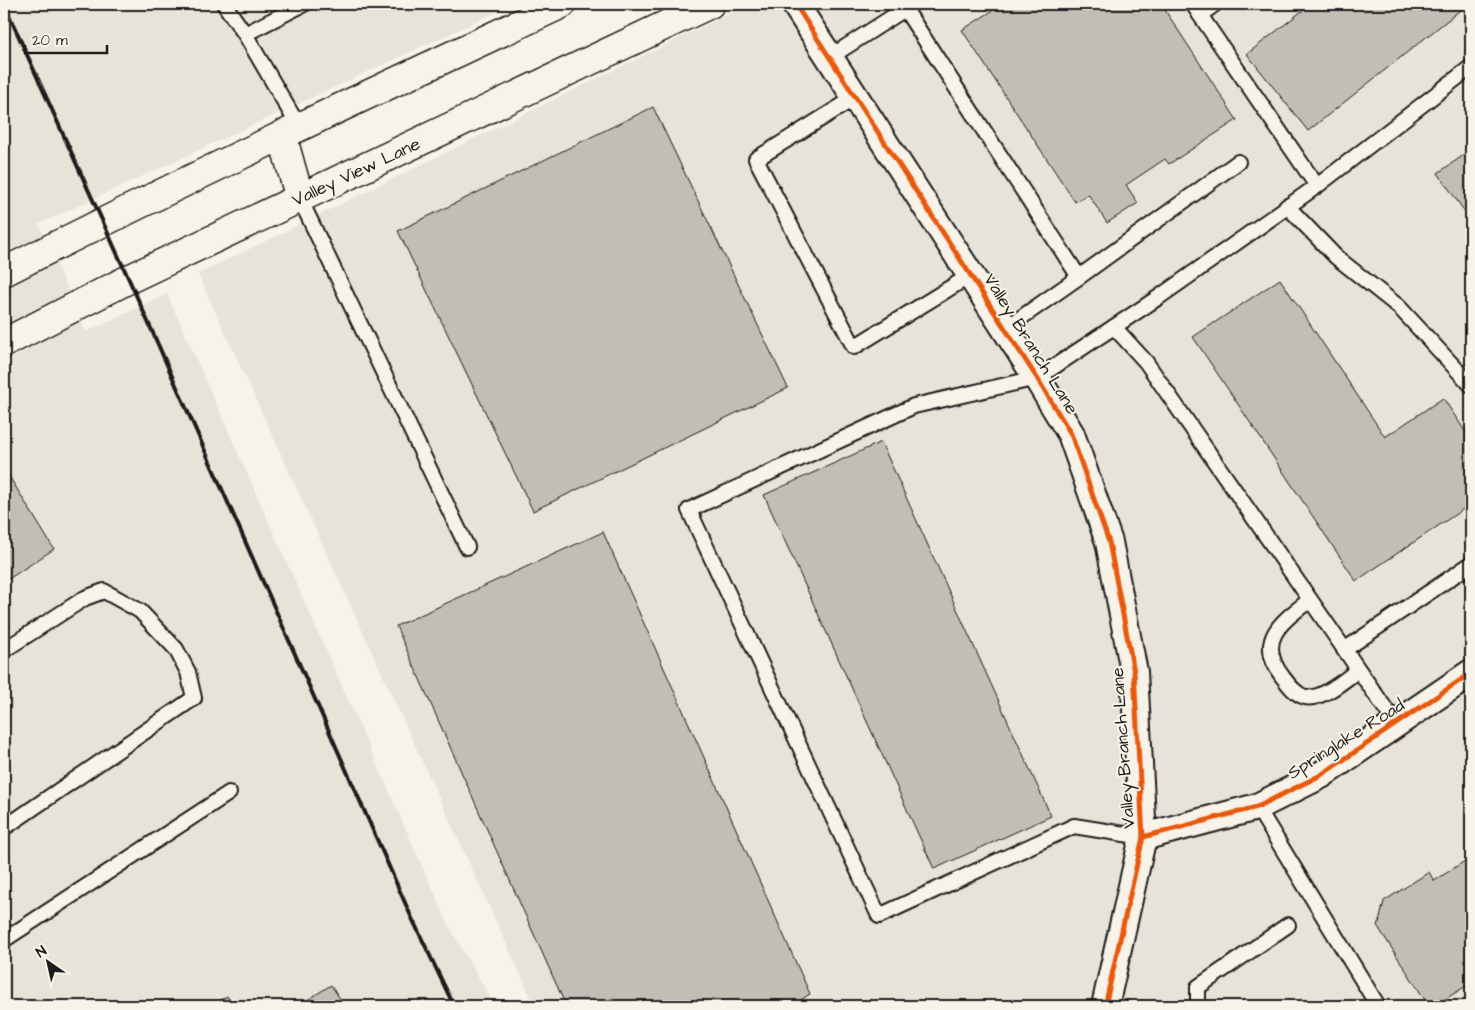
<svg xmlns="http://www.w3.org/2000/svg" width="1475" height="1010" viewBox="0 0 1475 1010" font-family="'Architects Daughter',sans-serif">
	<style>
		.built { fill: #e6e3d9 }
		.building { fill: #c0beb5; stroke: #1c1c1c }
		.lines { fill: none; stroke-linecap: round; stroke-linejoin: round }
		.lane-casing { stroke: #1c1c1c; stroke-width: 18 }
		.street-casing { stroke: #1c1c1c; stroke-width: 30 }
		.secondary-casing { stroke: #1c1c1c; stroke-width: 31 }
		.lane { stroke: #f7f3e8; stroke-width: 14 }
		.street { stroke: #f7f3e8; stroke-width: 26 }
		.secondary { stroke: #f7f3e8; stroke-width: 28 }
		.rail { stroke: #1c1c1c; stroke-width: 4 }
		.cycleway-casing { stroke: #f7f3e8; stroke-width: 8 }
		.cycleway { stroke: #e8590c; stroke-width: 5 }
		.labels { text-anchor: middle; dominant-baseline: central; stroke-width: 4; stroke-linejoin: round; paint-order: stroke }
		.street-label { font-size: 18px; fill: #1c1c1c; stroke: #f7f3e8 }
	</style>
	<rect width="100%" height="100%" fill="#f7f3e8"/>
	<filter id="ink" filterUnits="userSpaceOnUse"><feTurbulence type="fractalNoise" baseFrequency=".02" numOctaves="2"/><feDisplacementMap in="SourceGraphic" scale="10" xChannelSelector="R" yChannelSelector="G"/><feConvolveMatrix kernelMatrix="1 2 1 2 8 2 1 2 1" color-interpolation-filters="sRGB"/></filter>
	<g filter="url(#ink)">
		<g class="built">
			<path d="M4 4H514L39 224 86 332 167 294 450 928 495 1006H4Z"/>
			<path d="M749 4H1471V1006H535L198 274Z"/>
		</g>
		<g class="building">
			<path d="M1003 4H1161L1237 120 1169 164 1165 159 1126 185 1138 203 1107 223 1088 194 1075 202 962 30Z"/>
			<path d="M1311 4H1468L1308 131 1247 54Z"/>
			<path d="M653 107 788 388 533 511 398 231Z"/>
			<path d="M1471 150V221L1438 173Z"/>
			<path d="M1280 279 1385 437 1443 398 1471 440V504L1356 581 1193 337Z"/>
			<path d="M881 442 1051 816 934 869 764 495Z"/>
			<path d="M4 468 54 549 4 582Z"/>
			<path d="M603 532 810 994 791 1006H566L396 626Z"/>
			<path d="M1471 857V983L1434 1006H1429L1378 927 1384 901 1429 872 1434 881Z"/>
			<path d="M331 985 345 1006H298Z"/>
			<path d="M227 996 234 1006H211Z"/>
		</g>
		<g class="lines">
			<g class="lane-casing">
				<g id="lane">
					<path d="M224 4 245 34 299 127"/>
					<path d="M1193 4 1200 15 1215 4"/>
					<path d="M905 9 1079 277 1238 162"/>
					<path d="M1200 15 1317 186"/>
					<path d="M245 34 304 4"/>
					<path d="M830 57 911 5"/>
					<path d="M856 97 756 159 854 347 971 275"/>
					<path d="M300 199 467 547"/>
					<path d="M1287 206 1336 257 1399 307 1471 385"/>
					<path d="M1114 327 1146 362 1396 724"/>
					<path d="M1005 329 1079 277"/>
					<path d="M1310 600C1282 621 1255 640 1282 676 1288 684 1295 694 1305 697 1321 701 1346 679 1358 670"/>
					<path d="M4 650 85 598 104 591 140 611 176 649 188 672 194 698 4 828"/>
					<path d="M1344 650 1471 564"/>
					<path d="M1257 807 1378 1006"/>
					<path d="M1143 837 1074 826 879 916 689 510 914 406 1037 378 1159 297 1317 186 1471 67"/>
					<path d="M4 940 229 793"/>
					<path d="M1198 1006V987L1288 925"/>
				</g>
			</g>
			<g class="street-casing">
				<g id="street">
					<path d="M795 4 1037 378 1071 434 1109 542 1134 672 1143 837 1105 1006"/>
					<path d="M1143 837 1257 807 1321 775 1471 673"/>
				</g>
			</g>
			<g class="secondary-casing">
				<g id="secondary">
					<path d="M282 135 300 199"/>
					<path d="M4 272C188 178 375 91 562 4"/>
					<path d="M4 343 129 279 710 4"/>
				</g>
			</g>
			<use href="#lane" class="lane"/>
			<use href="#street" class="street"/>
			<use href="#secondary" class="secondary"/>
			<path class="rail" d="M4 4 141 306 410 914 454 1006"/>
			<g class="cycleway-casing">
				<g id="cycleway">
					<path d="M795 4 1037 378 1071 434 1109 542 1134 672 1143 837 1105 1006"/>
					<path d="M1143 837 1257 807 1321 775 1471 673"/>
				</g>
			</g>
			<use href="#cycleway" class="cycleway"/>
		</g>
	</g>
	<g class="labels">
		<g class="street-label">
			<text transform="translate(356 172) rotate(-25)">Valley View Lane</text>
			<text transform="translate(1031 344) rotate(58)">Valley Branch Lane</text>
			<text transform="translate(1346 739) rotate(-32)">Springlake Road</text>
			<text transform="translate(1123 748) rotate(-94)">Valley Branch Lane</text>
		</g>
	</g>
	<rect width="1475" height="1010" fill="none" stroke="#f7f3e8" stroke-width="20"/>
	<rect x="10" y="10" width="1455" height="990" fill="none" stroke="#1c1c1c" stroke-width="2" filter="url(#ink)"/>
	<g transform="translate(48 962) rotate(326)" stroke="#f7f3e8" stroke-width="4" paint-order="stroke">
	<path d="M0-4L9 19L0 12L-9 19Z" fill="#1c1c1c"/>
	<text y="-8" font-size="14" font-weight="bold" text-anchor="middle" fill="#1c1c1c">N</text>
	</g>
	<path d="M25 45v8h82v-8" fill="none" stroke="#1c1c1c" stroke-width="2.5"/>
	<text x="32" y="45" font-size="15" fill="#1c1c1c" stroke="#f7f3e8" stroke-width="4" paint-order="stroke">20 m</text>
</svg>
